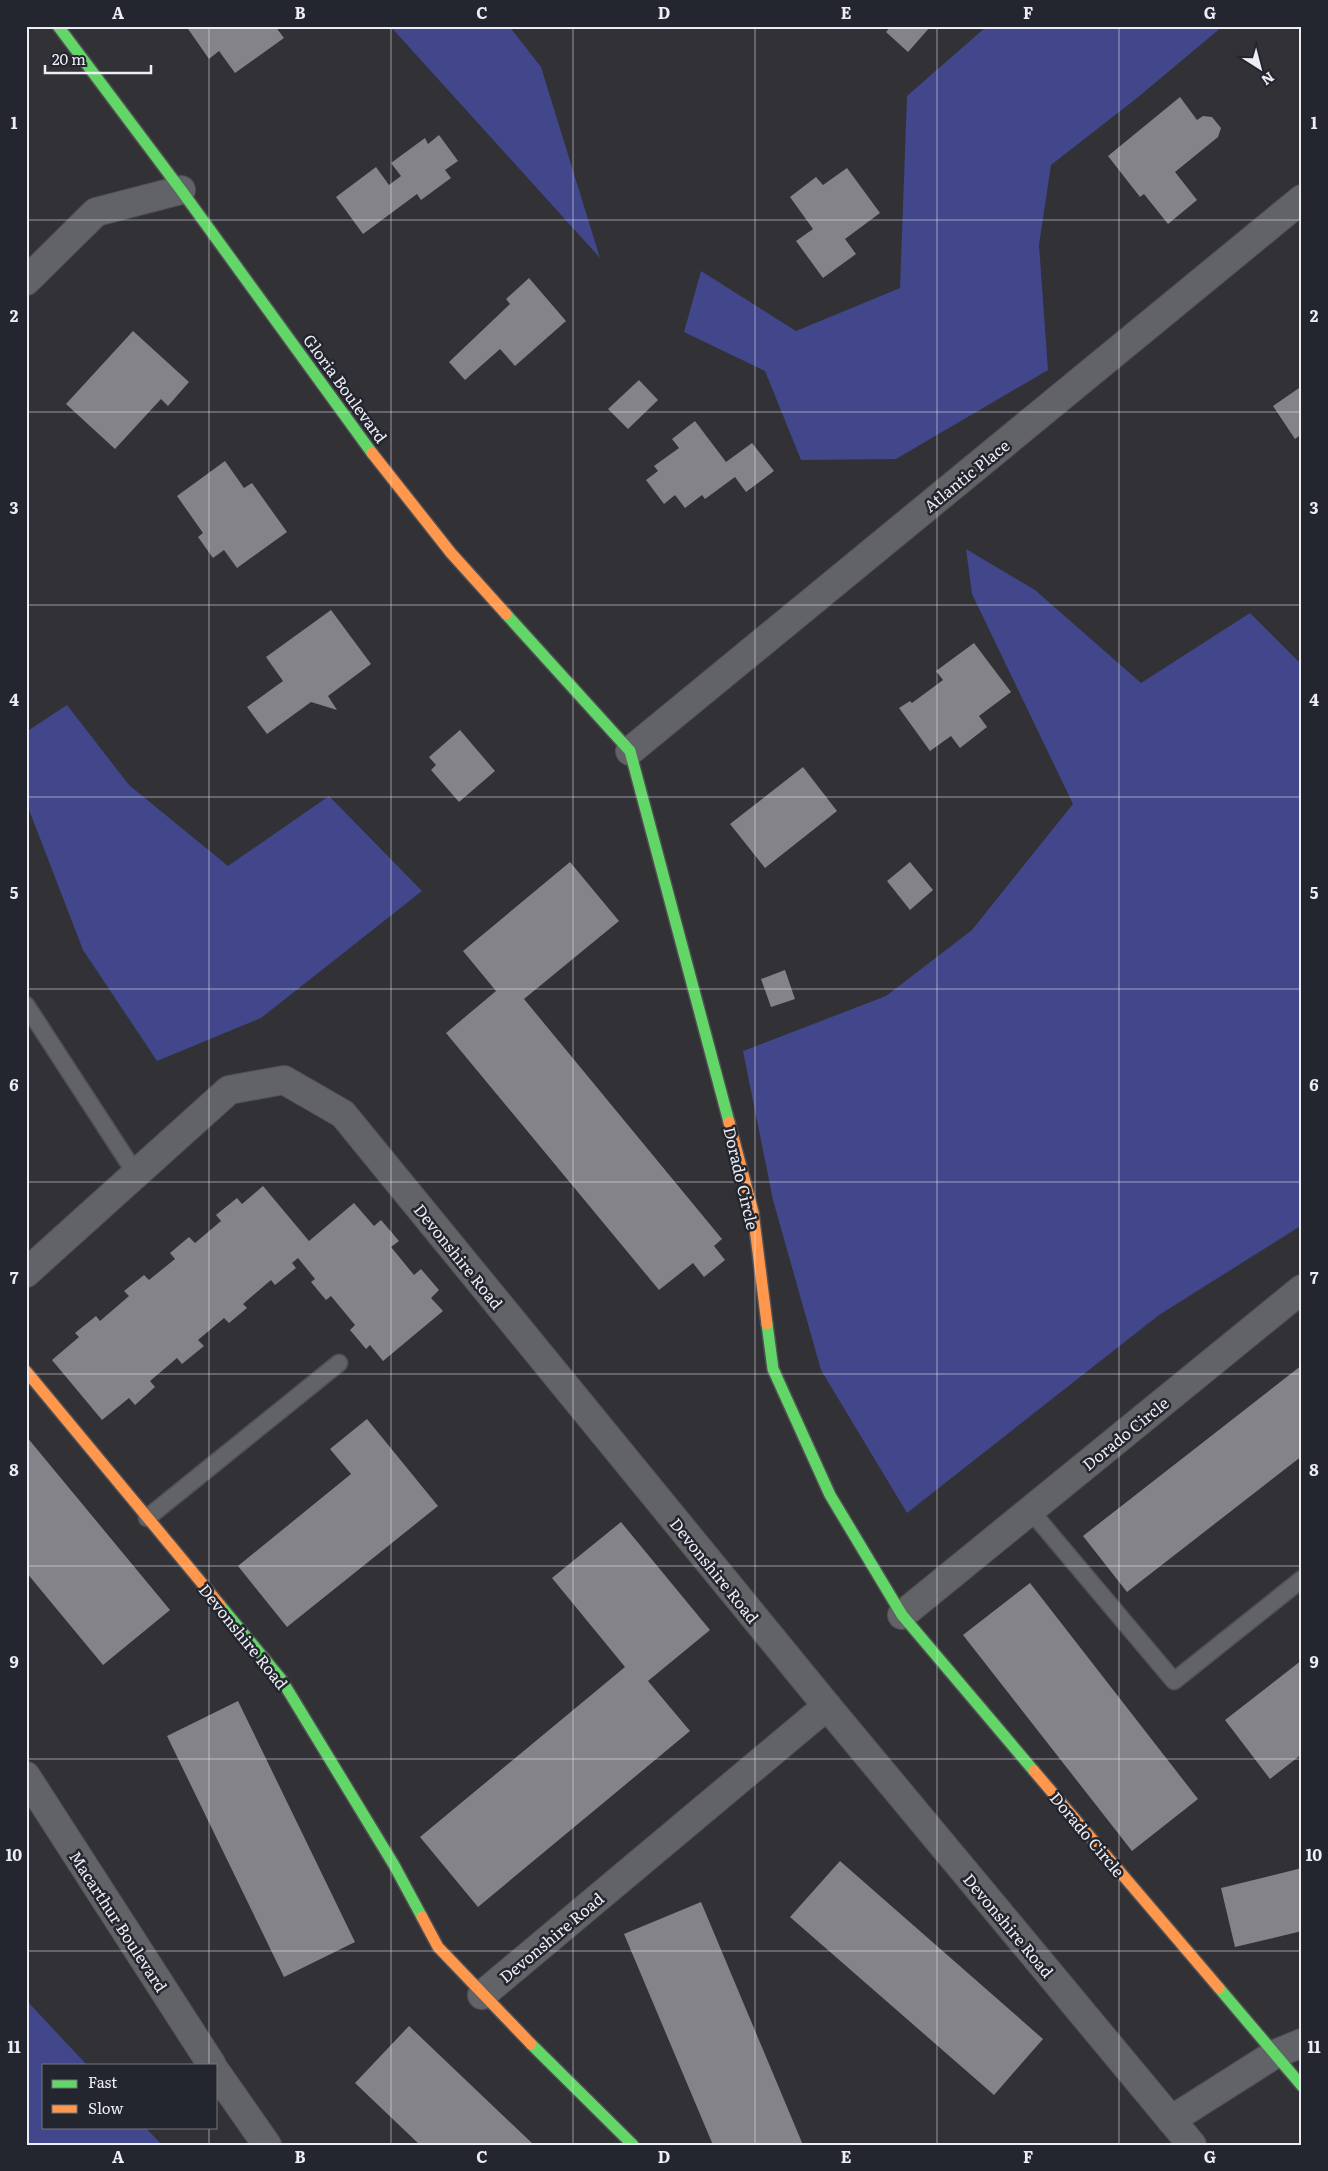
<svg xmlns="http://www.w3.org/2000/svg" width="1328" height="2171" viewBox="0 0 1328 2171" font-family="Literata,serif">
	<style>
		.green { fill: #41478a }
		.building { fill: #848488 }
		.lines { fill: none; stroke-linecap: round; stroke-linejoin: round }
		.lane-casing { stroke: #505055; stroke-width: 19 }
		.street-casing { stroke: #505055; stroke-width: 30 }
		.fast-casing { stroke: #505055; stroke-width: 14 }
		.slow-casing { stroke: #505055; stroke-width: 14 }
		.lane { stroke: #626367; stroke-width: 16 }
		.street { stroke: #626367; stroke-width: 28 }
		.fast { stroke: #63d668; stroke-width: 11 }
		.slow { stroke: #ff974d; stroke-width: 11 }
		.grid { fill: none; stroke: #edeef5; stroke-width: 1; stroke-opacity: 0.55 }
		.labels { text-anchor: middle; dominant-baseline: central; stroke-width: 5; stroke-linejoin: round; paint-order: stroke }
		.street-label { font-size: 16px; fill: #edeef5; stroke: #24262f }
		.neatline { fill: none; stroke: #edeef5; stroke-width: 2 }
		.grid-label { font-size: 16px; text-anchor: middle; font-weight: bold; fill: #edeef5 }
	</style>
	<rect width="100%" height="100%" fill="#313136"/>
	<g class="green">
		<path d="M390 26H509L541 67 600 258Z"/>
		<path d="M987 26H1223L1137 98 1051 165 1039 245 1048 370 896 459 801 460 765 371 684 332 701 271 796 331 900 288 907 96Z"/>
		<path d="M966 549 1035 590 1141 683 1250 613 1302 665V1225L1159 1315 907 1513 821 1370 773 1200 743 1051 886 996 972 930 1073 804 972 594Z"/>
		<path d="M67 705 129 785 228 866 329 796 422 891 261 1018 157 1061 83 950 26 802V732Z"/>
		<path d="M26 2000 87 2065H44V2127H145L162 2145H26Z"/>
	</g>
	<g class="building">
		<path d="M186 26H275L284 38 235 73 219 51 209 59Z"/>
		<path d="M891 26H931L908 52 886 32Z"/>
		<path d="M1180 97 1197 120 1203 116 1212 117 1221 128 1218 137 1175 172 1197 200 1168 224 1144 194 1140 197 1108 156Z"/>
		<path d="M439 135 458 161 445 170 451 178 421 200 417 194 363 234 336 197 376 167 389 185 401 176 391 163 425 138 428 144Z"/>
		<path d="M847 168 880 213 845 239 856 254 823 278 796 241 813 229 790 197 816 177 823 185Z"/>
		<path d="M529 278 566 321 515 366 500 349 465 380 449 362 510 304 506 299Z"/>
		<path d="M133 331 189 382 168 406 161 399 115 449 66 404Z"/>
		<path d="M639 380 658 400 628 429 608 409Z"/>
		<path d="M1302 386V434L1295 439 1273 406Z"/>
		<path d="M695 421 726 462 752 443 774 471 746 492 735 477 705 499 702 495 685 508 675 495 664 504 646 480 658 471 654 466 679 448 672 439Z"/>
		<path d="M225 461 244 488 252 483 287 532 237 568 224 550 213 558 198 537 203 533 177 496Z"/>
		<path d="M331 610 371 664 328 696 337 710 311 702 267 734 247 707 283 681 266 657Z"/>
		<path d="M974 643 1011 692 979 716 987 727 960 748 951 736 930 751 899 708 910 701 912 703 943 680 936 671Z"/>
		<path d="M460 730 495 771 459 802 431 770 436 765 429 757Z"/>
		<path d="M803 767 837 811 765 868 730 824Z"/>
		<path d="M570 862 619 921 524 999 722 1239 714 1246 725 1260 704 1277 693 1263 659 1290 446 1033 496 991 463 951Z"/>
		<path d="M910 862 933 890 910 910 887 881Z"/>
		<path d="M785 970 795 999 771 1007 761 979Z"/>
		<path d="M263 1186 309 1241 354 1203 374 1226 381 1220 399 1241 391 1247 414 1275 421 1269 439 1290 431 1298 443 1311 383 1361 370 1345 366 1349 350 1330 355 1325 331 1296 326 1300 311 1282 315 1279 298 1258 292 1263 296 1268 275 1285 271 1280 243 1304 247 1308 229 1323 224 1318 198 1340 204 1346 182 1364 177 1358 150 1381 155 1387 135 1405 129 1398 102 1420 52 1360 79 1337 75 1333 96 1316 100 1321 129 1296 124 1291 144 1275 149 1280 175 1259 170 1253 189 1237 195 1243 221 1221 216 1215 237 1198 242 1204Z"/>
		<path d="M1302 1365V1456L1127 1592 1083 1536Z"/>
		<path d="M367 1419 438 1506 287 1627 238 1566 351 1474 330 1449Z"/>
		<path d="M26 1436 170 1610 103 1665 26 1572Z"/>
		<path d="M621 1522 710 1630 648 1681 690 1731 478 1907 420 1837 625 1667 552 1578Z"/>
		<path d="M1030 1583 1198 1799 1132 1851 963 1635Z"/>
		<path d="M1302 1660V1754L1270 1779 1225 1720Z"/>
		<path d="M238 1701 355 1942 284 1977 167 1736Z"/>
		<path d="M840 1861 1043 2039 994 2095 790 1917Z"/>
		<path d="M1302 1868V1931L1235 1947 1221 1888Z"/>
		<path d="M701 1902 803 2145H713L624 1934Z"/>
		<path d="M409 2026 534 2145H420L355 2083Z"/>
	</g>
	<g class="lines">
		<g class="lane-casing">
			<g id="lane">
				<path d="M26 1005 136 1174"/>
				<path d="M1030 1510 1174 1681 1302 1579"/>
				<path d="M147 1518 339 1363"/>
			</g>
		</g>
		<g class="street-casing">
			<g id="street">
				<path d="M26 281 96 212 181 190"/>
				<path d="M630 751 1302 199"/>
				<path d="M26 1273 229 1090 284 1080 343 1114 827 1706 1192 2145"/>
				<path d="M902 1615 1302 1289"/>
				<path d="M26 1776 212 2065"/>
				<path d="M482 1995 827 1706"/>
				<path d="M216 2072 267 2145"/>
				<path d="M1171 2120 1275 2054 1302 2043"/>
			</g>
		</g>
		<g class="fast-casing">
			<g id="fast">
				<path d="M58 26 181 190 372 453"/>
				<path d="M506 614 630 751 729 1122"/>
				<path d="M767 1324 773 1369 830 1495 902 1615 1034 1771"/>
				<path d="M220 1605 281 1679 394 1865 422 1917"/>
				<path d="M1219 1988 1302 2086"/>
				<path d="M531 2044 633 2145"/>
			</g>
		</g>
		<g class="slow-casing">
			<g id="slow">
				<path d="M372 453 451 553 506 614"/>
				<path d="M729 1122 753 1212 767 1324"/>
				<path d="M26 1371 220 1605"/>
				<path d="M1034 1771 1219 1988"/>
				<path d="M422 1917 438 1947 531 2044"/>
			</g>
		</g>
		<use href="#lane" class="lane"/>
		<use href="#street" class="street"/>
		<use href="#fast" class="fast"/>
		<use href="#slow" class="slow"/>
	</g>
	<path class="grid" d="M209 26V2065M391 26V2145M573 26V2145M755 26V2145M937 26V2145M1119 26V2145M26 220H1302M26 412H1302M26 605H1302M26 797H1302M26 989H1302M26 1182H1302M26 1374H1302M26 1566H1302M26 1759H1302M26 1951H1302M209 2127V2145"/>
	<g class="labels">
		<g class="street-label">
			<text transform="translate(346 388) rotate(54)">Gloria Boulevard</text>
			<text transform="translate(966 475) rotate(-39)">Atlantic Place</text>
			<text transform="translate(742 1178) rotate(77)">Dorado Circle</text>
			<text transform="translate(459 1256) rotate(51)">Devonshire Road</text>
			<text transform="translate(1125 1433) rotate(-39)">Dorado Circle</text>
			<text transform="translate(715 1570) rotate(51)">Devonshire Road</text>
			<text transform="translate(244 1636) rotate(51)">Devonshire Road</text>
			<text transform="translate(1088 1834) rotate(50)">Dorado Circle</text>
			<text transform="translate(119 1921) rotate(57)">Macarthur Boulevard</text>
			<text transform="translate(1009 1925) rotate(50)">Devonshire Road</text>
			<text transform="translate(551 1937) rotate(-40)">Devonshire Road</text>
		</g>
	</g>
	<rect width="1328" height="2171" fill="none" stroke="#24262f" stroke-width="55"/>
	<rect x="42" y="2064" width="175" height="65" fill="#24262f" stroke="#74767e"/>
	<rect x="52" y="2080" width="25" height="8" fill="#63d668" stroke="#74767e"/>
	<text x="88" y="2088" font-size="15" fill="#edeef5">Fast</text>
	<rect x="52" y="2105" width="25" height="8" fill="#ff974d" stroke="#74767e"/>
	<text x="88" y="2114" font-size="15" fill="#edeef5">Slow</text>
	<g transform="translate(1260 68) rotate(144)" stroke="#24262f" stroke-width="4" paint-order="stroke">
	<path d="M0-4L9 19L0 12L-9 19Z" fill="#edeef5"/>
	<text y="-8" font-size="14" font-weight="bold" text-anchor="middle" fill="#edeef5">N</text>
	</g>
	<path d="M45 65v8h106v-8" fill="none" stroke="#edeef5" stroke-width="2.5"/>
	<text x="52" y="65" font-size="15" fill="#edeef5" stroke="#24262f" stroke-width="4" paint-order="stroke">20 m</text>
	<rect x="28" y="28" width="1272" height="2116" class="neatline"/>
	<g class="grid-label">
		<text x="118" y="19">A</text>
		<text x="300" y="19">B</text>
		<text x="482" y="19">C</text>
		<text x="664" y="19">D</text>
		<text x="846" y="19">E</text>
		<text x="1028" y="19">F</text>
		<text x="1210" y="19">G</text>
		<text x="14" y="129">1</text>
		<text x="1314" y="129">1</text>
		<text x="14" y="322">2</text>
		<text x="1314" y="322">2</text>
		<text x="14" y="514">3</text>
		<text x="1314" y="514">3</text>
		<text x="14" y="706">4</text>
		<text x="1314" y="706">4</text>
		<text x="14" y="899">5</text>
		<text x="1314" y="899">5</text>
		<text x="14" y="1091">6</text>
		<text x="1314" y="1091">6</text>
		<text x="14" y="1284">7</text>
		<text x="1314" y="1284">7</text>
		<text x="14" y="1476">8</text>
		<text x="1314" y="1476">8</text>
		<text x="14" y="1668">9</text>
		<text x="1314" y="1668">9</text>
		<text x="14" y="1861">10</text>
		<text x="1314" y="1861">10</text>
		<text x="14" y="2053">11</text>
		<text x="1314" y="2053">11</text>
		<text x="118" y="2163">A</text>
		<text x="300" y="2163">B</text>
		<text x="482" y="2163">C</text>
		<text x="664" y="2163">D</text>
		<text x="846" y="2163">E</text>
		<text x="1028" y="2163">F</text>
		<text x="1210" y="2163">G</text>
	</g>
</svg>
